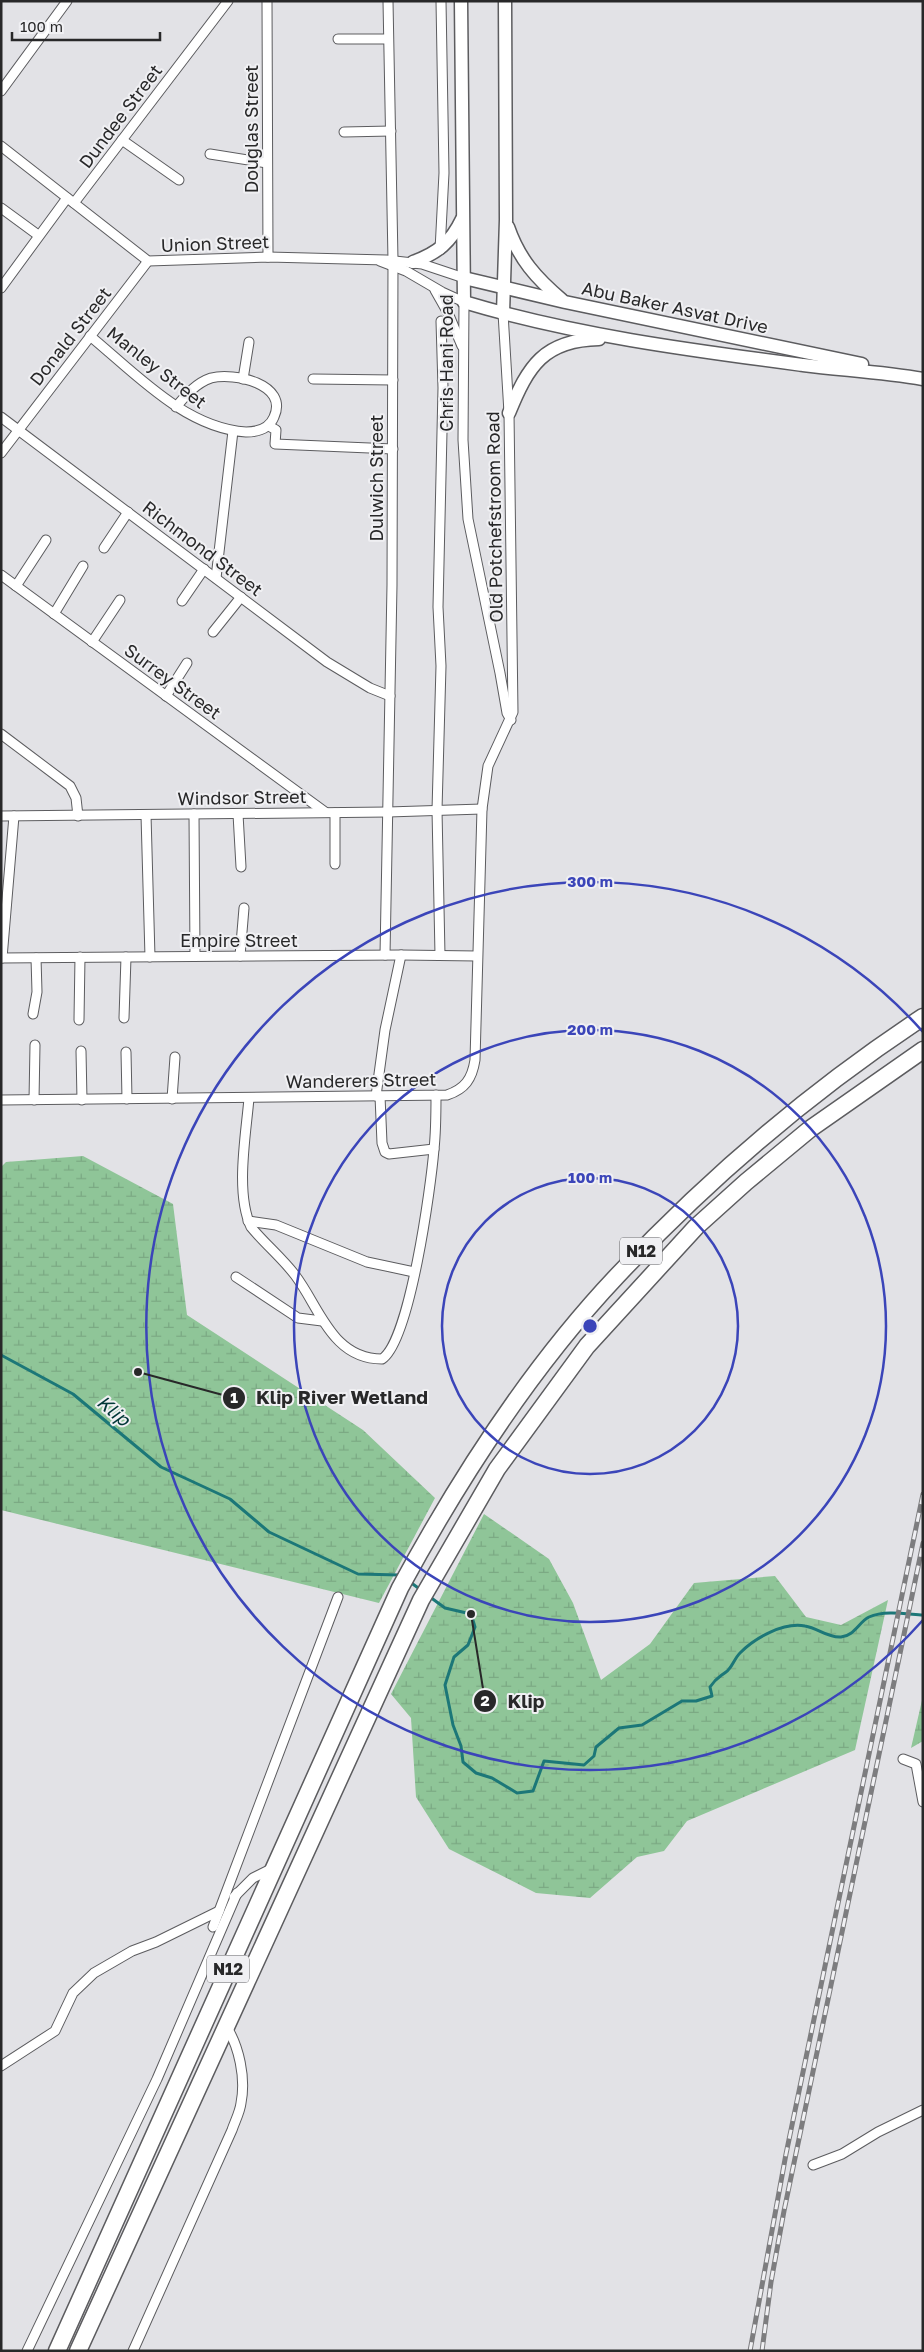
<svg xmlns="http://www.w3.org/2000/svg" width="924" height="2352" viewBox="0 0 924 2352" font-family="'Golos Text',sans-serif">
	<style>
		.wetland { fill: url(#wetland-marsh) }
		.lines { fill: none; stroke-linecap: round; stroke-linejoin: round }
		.stream { stroke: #1c7778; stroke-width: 3 }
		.street-casing { stroke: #5c5c5f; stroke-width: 11 }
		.secondary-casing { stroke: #5c5c5f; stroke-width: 15 }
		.highway-casing { stroke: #5c5c5f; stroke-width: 19 }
		.street { stroke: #fff; stroke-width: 9 }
		.secondary { stroke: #fff; stroke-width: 12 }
		.highway { stroke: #fff; stroke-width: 16 }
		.rail-casing { stroke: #7d7d7f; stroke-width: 5 }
		.rail { stroke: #f0f0f3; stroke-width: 3; stroke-dasharray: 9; stroke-linecap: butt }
		.ring { fill: none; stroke: #3b45b9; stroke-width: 2.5 }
		.labels { text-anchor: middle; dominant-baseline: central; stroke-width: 4; stroke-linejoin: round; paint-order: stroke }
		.shield { fill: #f0f0f3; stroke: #646466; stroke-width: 1 }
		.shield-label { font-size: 16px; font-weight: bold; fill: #282829 }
		.street-label { font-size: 18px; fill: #282829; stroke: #f0f0f3 }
		.water-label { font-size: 19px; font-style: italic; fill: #003737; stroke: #f0f0f3 }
		.centre { fill: #3b45b9; stroke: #f0f0f3; stroke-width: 2.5 }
		.ring-label { font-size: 15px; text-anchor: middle; font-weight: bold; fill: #3b45b9; stroke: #f0f0f3; stroke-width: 4; stroke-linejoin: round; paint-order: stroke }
		.leader { fill: none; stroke: #282829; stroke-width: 2 }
		.callout-dot { fill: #282829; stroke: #f0f0f3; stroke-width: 2 }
		.mark-label { font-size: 15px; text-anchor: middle; font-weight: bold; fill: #fff }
		.callout-label { font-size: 19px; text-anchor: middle; font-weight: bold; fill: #282829; stroke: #f0f0f3; stroke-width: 4; stroke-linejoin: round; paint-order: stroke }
	</style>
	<defs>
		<pattern id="wetland-marsh" width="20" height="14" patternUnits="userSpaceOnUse" patternTransform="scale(1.25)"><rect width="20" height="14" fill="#8fc598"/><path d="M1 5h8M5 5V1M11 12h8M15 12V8" fill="none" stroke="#7ba983"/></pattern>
	</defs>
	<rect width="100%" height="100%" fill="#e2e2e6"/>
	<g class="wetland">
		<path d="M83 1156 173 1204 187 1315 363 1430 435 1498 379 1603 1 1510V1167L6 1162Z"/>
		<path d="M484 1514 549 1559 573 1603 601 1680 650 1644 694 1583 775 1576 806 1617 841 1625 888 1600 855 1750 687 1821 664 1851 637 1857 590 1898 536 1893 449 1849 416 1797 411 1718 391 1694Z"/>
		<path d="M923 1696V1741L911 1748Z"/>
	</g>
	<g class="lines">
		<g class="stream">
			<path d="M1 1355 73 1394 161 1467 230 1499 269 1532 358 1574 400 1575"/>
			<path d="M410 1582 421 1590"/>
			<path d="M430 1597 445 1608 471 1614 475 1627 468 1645 454 1657 445 1685 453 1725 461 1746 463 1762 476 1773 492 1778 517 1793 533 1791 544 1761 584 1765 594 1756 596 1747 619 1728 642 1725 682 1701H696L712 1696 710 1687C716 1678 718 1678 726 1672 732 1668 734 1659 740 1653 755 1638 783 1622 805 1626 818 1628 827 1638 841 1637 854 1636 859 1622 869 1617 885 1610 906 1614 923 1615"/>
		</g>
		<g class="street-casing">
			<g id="street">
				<path d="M267 1 268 257"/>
				<path d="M338 39H388"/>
				<path d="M1 91 67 1"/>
				<path d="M344 132 391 131"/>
				<path d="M122 140 179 180"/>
				<path d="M1 146 148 261 268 257 386 260 422 264 464 278"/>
				<path d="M210 154 267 163"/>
				<path d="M74 203 228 1"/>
				<path d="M1 208 38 235"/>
				<path d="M440 250 444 173 441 1"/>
				<path d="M380 261 406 271 442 292 464 302 463 440 468 519 500 673 507 713 511 720"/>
				<path d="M1 288 67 198"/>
				<path d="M435 290 448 313 462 346"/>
				<path d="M90 336C135 373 185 428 246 432 258 432 269 429 274 417 289 384 234 372 211 378 196 383 186 395 176 407"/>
				<path d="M243 379 249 342"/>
				<path d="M313 379 393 380"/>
				<path d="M1 417 327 662 370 688 390 696"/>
				<path d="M269 426 276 430 275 444 393 449"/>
				<path d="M1 453 148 261"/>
				<path d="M104 548 128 512"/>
				<path d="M1 575 325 812"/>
				<path d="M216 578 233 431"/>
				<path d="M16 586 46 540"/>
				<path d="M182 601 204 569"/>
				<path d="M54 614 83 566"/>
				<path d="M213 632 241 597"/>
				<path d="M92 642 120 600"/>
				<path d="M166 696 187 663"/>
				<path d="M1 734 70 786 76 798 78 816"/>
				<path d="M194 814 195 956"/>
				<path d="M238 814 241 867"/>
				<path d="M146 815 150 957"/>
				<path d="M1 816 388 812 482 809"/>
				<path d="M335 864V813"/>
				<path d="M385 955 392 585 393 260 388 1"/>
				<path d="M440 955 437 810 441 666 438 607 443 388 441 321"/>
				<path d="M240 956 244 908"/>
				<path d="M1 958 401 955 477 956"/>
				<path d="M2 958 14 816"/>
				<path d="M33 1014 37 992 36 958"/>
				<path d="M124 1018 126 957"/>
				<path d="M79 1020 80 957"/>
				<path d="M81 1051 82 1100"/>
				<path d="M126 1052 127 1099"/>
				<path d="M376 1096 385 1030 401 955"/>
				<path d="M380 1096 382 1143 385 1152 389 1154 434 1149"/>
				<path d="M249 1098C246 1135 235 1193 251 1227 265 1244 282 1258 295 1275 320 1308 332 1359 382 1359 410 1341 431 1186 434 1149 436 1131 436 1113 436 1095"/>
				<path d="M172 1099 175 1057"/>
				<path d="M1 1100 447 1095C465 1089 472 1079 475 1060L482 809 488 766 513 712 509 413 503 313"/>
				<path d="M34 1100 35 1045"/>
				<path d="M248 1221 276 1225 367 1262 414 1272"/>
				<path d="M236 1277 298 1318 322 1321"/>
				<path d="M903 1759 916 1764 923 1802"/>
				<path d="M234 1897 253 1878 273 1868"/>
				<path d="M213 1927 338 1597"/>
				<path d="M1 2066 55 2031 73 1993 94 1973 132 1951 156 1942 219 1911"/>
				<path d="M813 2165 842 2154 878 2132 923 2110"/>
				<path d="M27 2351 157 2079 237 1893"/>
				<path d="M133 2351 232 2130C235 2121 240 2112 241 2103 246 2078 239 2046 226 2026"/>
			</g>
		</g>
		<g class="secondary-casing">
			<g id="secondary">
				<path d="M461 1 464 302C574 335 689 350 803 365 843 370 883 372 923 379"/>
				<path d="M508 227C519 259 536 278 562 300"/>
				<path d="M413 262C438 253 451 242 462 219"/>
				<path d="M464 278 565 302 862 364"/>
				<path d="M503 313 506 220 505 1"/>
				<path d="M509 413C528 366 544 340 599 339"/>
			</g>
		</g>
		<g class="highway-casing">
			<g id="highway">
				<path d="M57 2351 400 1588C459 1479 532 1366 617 1276 709 1178 811 1091 923 1017"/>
				<path d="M78 2351 421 1600 497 1469 587 1346 696 1227 746 1182 810 1129 923 1050"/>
			</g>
		</g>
		<use href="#street" class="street"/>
		<use href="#secondary" class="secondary"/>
		<use href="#highway" class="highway"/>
		<g class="rail-casing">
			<g id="rail">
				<path d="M750 2351 786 2154 923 1494"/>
				<path d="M762 2351 771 2282 784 2211 923 1543"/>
			</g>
		</g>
		<use href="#rail" class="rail"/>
	</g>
	<g class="ring">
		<circle cx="590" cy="1326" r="148"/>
		<circle cx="590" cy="1326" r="296"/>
		<path d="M923 1620A444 444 0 1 1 923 1032"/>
	</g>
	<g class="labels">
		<g class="shield">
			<rect x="620" y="1237.5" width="42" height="27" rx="4"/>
			<rect x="207" y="1955.5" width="42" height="27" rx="4"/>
		</g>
		<g class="shield-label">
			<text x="641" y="1251">N12</text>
			<text x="228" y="1969">N12</text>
		</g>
		<g class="street-label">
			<text transform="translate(120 116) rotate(-53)">Dundee Street</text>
			<text transform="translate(251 129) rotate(-90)">Douglas Street</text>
			<text transform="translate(215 243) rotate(-2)">Union Street</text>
			<text transform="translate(675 307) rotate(12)">Abu Baker Asvat Drive</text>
			<text transform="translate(70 336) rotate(-52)">Donald Street</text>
			<text transform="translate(446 363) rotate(-90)">Chris Hani Road</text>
			<text transform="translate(157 367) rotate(38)">Manley Street</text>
			<text transform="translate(376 478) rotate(-90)">Dulwich Street</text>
			<text transform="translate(494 517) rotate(-91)">Old Potchefstroom Road</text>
			<text transform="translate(203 548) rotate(37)">Richmond Street</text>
			<text transform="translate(173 681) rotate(36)">Surrey Street</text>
			<text transform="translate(242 797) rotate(-1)">Windsor Street</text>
			<text x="239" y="940">Empire Street</text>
			<text transform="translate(361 1080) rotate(-1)">Wanderers Street</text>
		</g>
		<g class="water-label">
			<text transform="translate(114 1410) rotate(40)">Klip</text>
		</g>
	</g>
	<circle cx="590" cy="1326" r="8" class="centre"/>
	<g class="ring-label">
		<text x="590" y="887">300 m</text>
		<text x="590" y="1035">200 m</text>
		<text x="590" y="1183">100 m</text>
	</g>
	<path class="leader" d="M138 1372L234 1398M471 1614L485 1701"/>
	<g class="callout-dot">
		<circle cx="138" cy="1372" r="5"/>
		<circle cx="471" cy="1614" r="5"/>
		<circle cx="234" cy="1398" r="12"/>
		<circle cx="485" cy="1701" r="12"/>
	</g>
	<g class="mark-label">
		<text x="234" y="1403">1</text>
		<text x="485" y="1706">2</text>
	</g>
	<g class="callout-label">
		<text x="342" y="1404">Klip River Wetland</text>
		<text x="526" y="1708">Klip</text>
	</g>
	<rect width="924" height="2352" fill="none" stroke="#282829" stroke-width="5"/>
	<path d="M12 32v8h148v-8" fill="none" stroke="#282829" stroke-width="2.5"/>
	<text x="20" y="32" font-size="15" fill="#282829" stroke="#f0f0f3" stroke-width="4" paint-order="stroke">100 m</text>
</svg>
